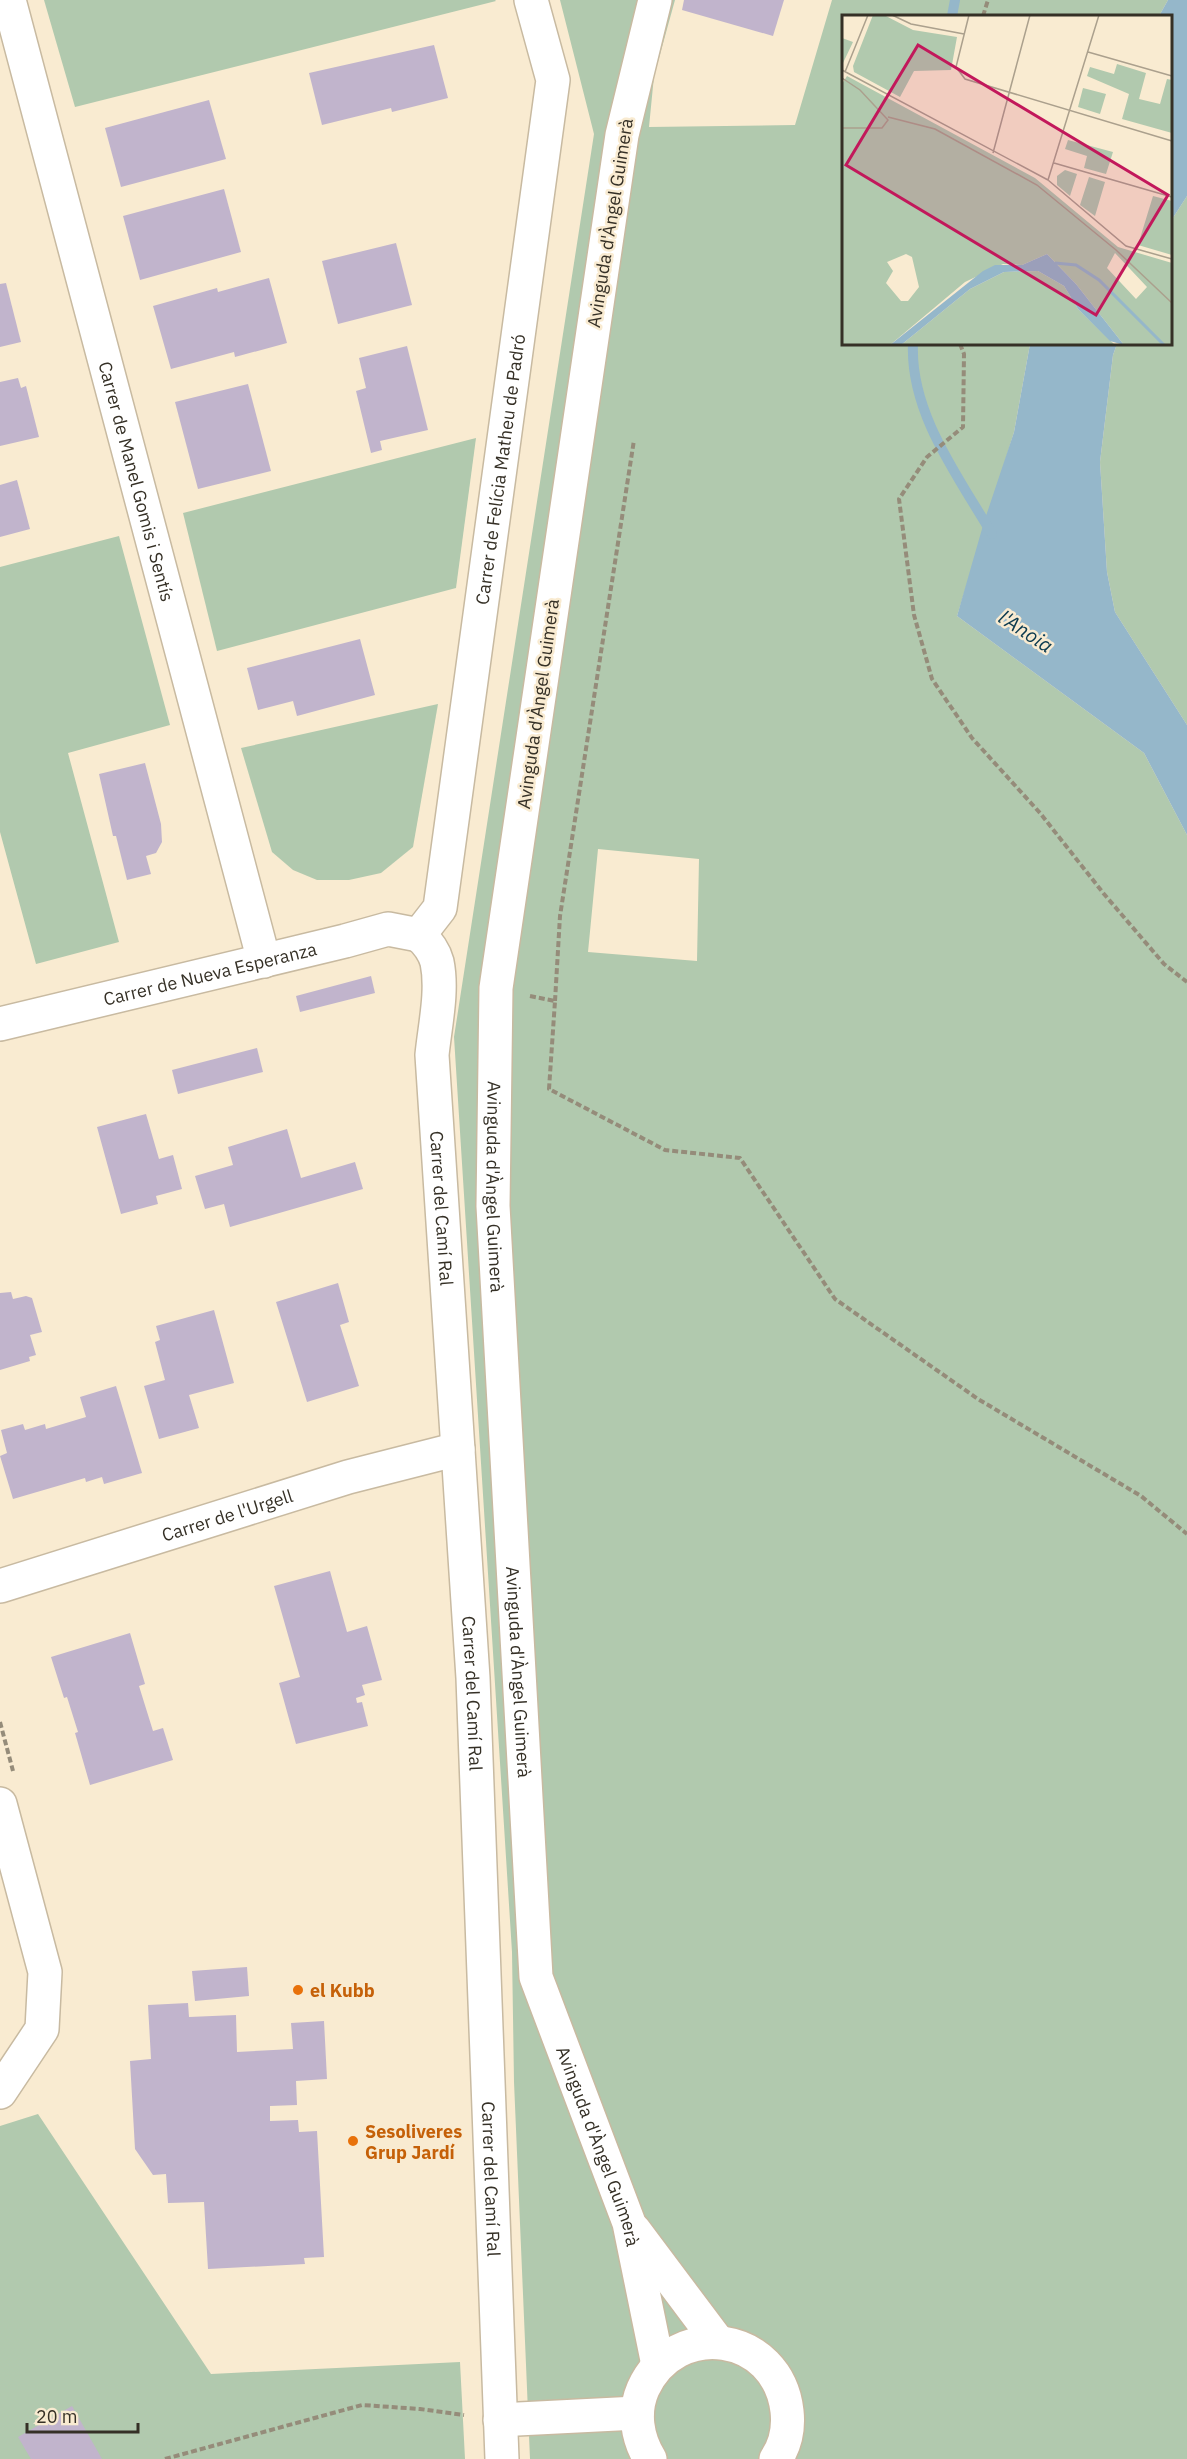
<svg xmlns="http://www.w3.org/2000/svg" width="1187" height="2459" viewBox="0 0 1187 2459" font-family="'IBM Plex Sans',sans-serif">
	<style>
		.green { fill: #b1c9ae; fill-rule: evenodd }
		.water { fill: #95b7ca }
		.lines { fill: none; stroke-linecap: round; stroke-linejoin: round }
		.stream { stroke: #95b7ca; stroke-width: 10 }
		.building { fill: #c1b4cc }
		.street-casing { stroke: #c8baa1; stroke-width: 36 }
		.secondary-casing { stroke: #c8baa1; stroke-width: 36 }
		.path { stroke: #958c7a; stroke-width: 4; stroke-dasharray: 6 3; stroke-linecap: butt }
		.street { stroke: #fff; stroke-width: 33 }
		.secondary { stroke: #fff; stroke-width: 33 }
		.food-dot { fill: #e8710a; stroke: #f9ebd1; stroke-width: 2 }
		.labels { text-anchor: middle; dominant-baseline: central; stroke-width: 5; stroke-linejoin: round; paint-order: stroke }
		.street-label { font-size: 18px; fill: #353026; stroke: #f9ebd1 }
		.food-label { font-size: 18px; font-weight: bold; fill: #c56008; stroke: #f9ebd1; text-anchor: start }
		.water-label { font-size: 20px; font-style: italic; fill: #0b3a4f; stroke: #f9ebd1 }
		.inset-river { fill: none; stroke: #95b7ca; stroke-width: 3 }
		.inset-road { fill: none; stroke: #aba08d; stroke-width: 1.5 }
		.view { fill: #c2185b; fill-opacity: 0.15; stroke: #c2185b; stroke-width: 3 }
		.inset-edge { fill: none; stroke: #353026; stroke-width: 3 }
	</style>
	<rect width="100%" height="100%" fill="#f9ebd1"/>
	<g class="green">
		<path d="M44 0H495L496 1 75 107Z"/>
		<path d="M560 0H675L654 76 649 127 795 125 832 0H1168L1159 16H844V344H1030L1014 432 957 616 1144 753 1187 835V2459H530L514 2082 512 1952 454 1037 594 134ZM598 849 699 859 697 961 588 952Z"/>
		<path d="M1187 196V725L1115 612 1107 572 1100 462 1113 355 1117 344H1170L1171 221Z"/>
		<path d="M476 438 456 588 217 651 183 513Z"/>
		<path d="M119 536 170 725 68 753 119 942 36 964 0 832V567Z"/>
		<path d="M438 704 413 847 381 873 349 880H317L293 870 272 852 241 748Z"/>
		<path d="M38 2114 211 2374 460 2362 465 2459H0V2126Z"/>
	</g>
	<g class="water">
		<path d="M1168 0H1187V196L1171 221 1170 16H1159Z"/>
		<path d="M1030 344H1117L1113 355 1100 462 1107 572 1115 612 1187 725V835L1144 753 957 616 984 522 1014 432Z"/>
	</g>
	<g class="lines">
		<g class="stream">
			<path d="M952 16 955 0"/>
			<path d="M913 344C910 413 958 476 992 534"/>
		</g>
	</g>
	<g class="building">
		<path d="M684 0H784L773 36 682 10Z"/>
		<path d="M434 45 448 98 392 112 391 108 322 125 309 73Z"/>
		<path d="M209 100 226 159 121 187 105 128Z"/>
		<path d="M224 189 241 252 140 280 123 216Z"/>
		<path d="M396 243 412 305 338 324 322 261Z"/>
		<path d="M269 278 287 343 235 357 234 352 171 369 153 306 217 288 218 292Z"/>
		<path d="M6 283 21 342 0 347V284Z"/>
		<path d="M407 346 428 430 380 441 382 450 371 453 356 391 366 388 359 358Z"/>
		<path d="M18 378 21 388 26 386 39 437 0 446V382Z"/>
		<path d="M248 384 271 471 198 489 175 402Z"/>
		<path d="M17 480 30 529 0 537V485Z"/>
		<path d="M360 639 375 695 297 716 293 701 258 710 247 668Z"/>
		<path d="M145 763 161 824 162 842 156 853 146 856 151 874 127 880 116 836H113L99 774Z"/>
		<path d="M371 976 375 993 300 1012 296 996Z"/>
		<path d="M257 1048 263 1072 178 1094 172 1070Z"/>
		<path d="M146 1114 159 1159 173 1155 182 1189 156 1196 158 1204 121 1214 97 1127Z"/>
		<path d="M287 1129 301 1178 355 1162 363 1189 230 1227 224 1204 205 1209 195 1176 233 1165 228 1147Z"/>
		<path d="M338 1283 349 1322 340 1325 359 1386 307 1402 276 1302Z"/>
		<path d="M11 1292 13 1299 26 1296 32 1298 42 1332 30 1335 36 1355 29 1357 30 1361 0 1370V1293Z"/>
		<path d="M214 1310 234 1383 189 1395 199 1428 159 1439 144 1386 165 1380 155 1342 160 1340 156 1326Z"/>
		<path d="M116 1386 142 1473 104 1484 102 1477 86 1482 85 1478 13 1499 0 1456 7 1453 1 1430 23 1424 25 1430 45 1424 46 1429 86 1417 80 1397Z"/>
		<path d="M330 1571 347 1632 367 1626 382 1680 362 1685 365 1695 356 1698 357 1703 362 1702 368 1726 296 1744 279 1683 300 1677 274 1586Z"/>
		<path d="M130 1633 145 1684 139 1686 153 1731 163 1728 173 1760 90 1785 75 1733 78 1732 67 1697 64 1698 51 1657Z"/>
		<path d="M247 1967 249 1996 195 2001 192 1971Z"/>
		<path d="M188 2003 189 2017 236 2015 237 2052 293 2049 291 2023 324 2021 327 2079 296 2081 297 2105 270 2106V2121L298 2120 299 2132 317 2131 324 2257 304 2258 305 2264 208 2269 204 2202 168 2203 166 2174 153 2175 135 2149 130 2061 151 2059 148 2005Z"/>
		<path d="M72 2406 102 2459H31L18 2437Z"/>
	</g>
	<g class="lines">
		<g class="street-casing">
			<g id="street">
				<path id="s1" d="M9 0 264 961"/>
				<path id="s2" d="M419 935C427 942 434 951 437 962 443 991 435 1025 432 1055L473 1678 502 2459"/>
				<path id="s3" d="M419 935 440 908 553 80 531 0"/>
				<path id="s4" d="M0 1024 345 941 388 929 419 935"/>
				<path id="s5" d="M0 1586 348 1477 458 1449"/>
				<path d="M0 1804 45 1972 42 2029 0 2092"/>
			</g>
		</g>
		<g class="secondary-casing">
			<g id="secondary">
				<path id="s6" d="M655 0 622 135 496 988 493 1206 536 1977 629 2223 658 2365"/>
				<path d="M634 2230 718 2342"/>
				<path d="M500 2420 637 2413"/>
				<path d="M650 2459C637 2438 633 2412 643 2389 676 2317 778 2332 787 2411 789 2429 786 2444 776 2459"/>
			</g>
		</g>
		<g class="path">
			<path d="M983 16 988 0"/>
			<path d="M960 344 964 354 963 427 927 457 899 499 914 615 932 679 972 738 1040 813 1104 894 1164 964 1187 982"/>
			<path d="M530 996 555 1001 549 1089 665 1150 740 1158 835 1299 978 1399 1141 1496 1187 1534"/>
			<path d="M555 1001 560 916 634 440"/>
			<path d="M0 1722 13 1771"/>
			<path d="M165 2459 362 2405 420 2409 464 2415"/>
		</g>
		<use href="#street" class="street"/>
		<use href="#secondary" class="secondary"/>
	</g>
	<g class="food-dot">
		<circle cx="298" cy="1990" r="6"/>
		<circle cx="353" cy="2141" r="6"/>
	</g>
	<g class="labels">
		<g class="street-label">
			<text transform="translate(610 223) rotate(-81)">Avinguda d'Àngel Guimerà</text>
			<text stroke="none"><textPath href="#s3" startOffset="477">Carrer de Felícia Matheu de Padró</textPath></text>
			<text stroke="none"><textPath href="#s1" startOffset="498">Carrer de Manel Gomis i Sentís</textPath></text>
			<text transform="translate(538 704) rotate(-82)">Avinguda d'Àngel Guimerà</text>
			<text stroke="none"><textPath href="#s4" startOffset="216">Carrer de Nueva Esperanza</textPath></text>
			<text stroke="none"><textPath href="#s6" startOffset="1200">Avinguda d'Àngel Guimerà</textPath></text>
			<text stroke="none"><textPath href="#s2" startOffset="280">Carrer del Camí Ral</textPath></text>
			<text stroke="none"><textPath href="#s5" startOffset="238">Carrer de l'Urgell</textPath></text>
			<text stroke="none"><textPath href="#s6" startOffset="1686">Avinguda d'Àngel Guimerà</textPath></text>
			<text stroke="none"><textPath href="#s2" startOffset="766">Carrer del Camí Ral</textPath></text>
			<text stroke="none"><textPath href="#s6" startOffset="2172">Avinguda d'Àngel Guimerà</textPath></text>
			<text stroke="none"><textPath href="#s2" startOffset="1252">Carrer del Camí Ral</textPath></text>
		</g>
		<g class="food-label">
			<text x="310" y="1990">el Kubb</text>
			<text x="365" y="2131">Sesoliveres<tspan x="365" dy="21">Grup Jardí</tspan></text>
		</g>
		<g class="water-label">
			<text transform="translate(1026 631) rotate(33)">l'Anoia</text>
		</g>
	</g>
	<g transform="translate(842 15)">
		<rect width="330" height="330" fill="#f9ebd1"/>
		<path d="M31 0H42L71 15 115 22 109 55 72 56 58 82 12 57 11 51ZM0 23 11 27 1 48H0ZM275 49 304 58 297 84 318 89 325 64 330 65V118L280 104 287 79 245 61 248 52 272 59ZM5 61 193 163 276 232 330 248V330H282L234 269 205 239 180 250 161 249 123 267 48 330H0V69ZM273 238 305 272 294 284 265 253ZM64 239 70 242 77 272 66 286H59L44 268 51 256 45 247ZM241 73 264 79 258 99 236 92ZM226 125 271 137 264 159 242 153 245 141 223 134ZM223 155 235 159 228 181 215 170V161ZM247 162 263 167 253 201 238 190ZM311 181 330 186V240L296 230ZM196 256 222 271 236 294 273 330H59L128 274 162 257Z" fill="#b1c9ae" fill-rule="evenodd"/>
		<path d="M205 239 234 269 282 330 268 326 236 294 222 271 196 256 162 257 128 274 59 330H48L141 256 153 250H180Z" fill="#95b7ca"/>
		<path class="inset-river" d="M213 248 234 250 257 265 322 330"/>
		<path class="inset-road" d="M50 0 69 9 122 19M127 0 114 52 123 64 330 126M246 37 330 61M0 55 206 165M3 57 26 0M0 63 18 75 46 105 40 113H0M46 102 93 114 195 170 274 235 330 288M151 138 188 0M212 148 330 182M206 165 257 0M206 165 284 231 330 244"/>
		<path class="view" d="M76 30 326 180 254 300 4 150Z"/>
		<rect width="330" height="330" class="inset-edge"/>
	</g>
	<path d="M27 2423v9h111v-9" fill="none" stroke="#353026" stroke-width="3"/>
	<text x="36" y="2423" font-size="18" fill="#353026" stroke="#f9ebd1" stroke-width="4.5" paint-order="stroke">20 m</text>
</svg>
